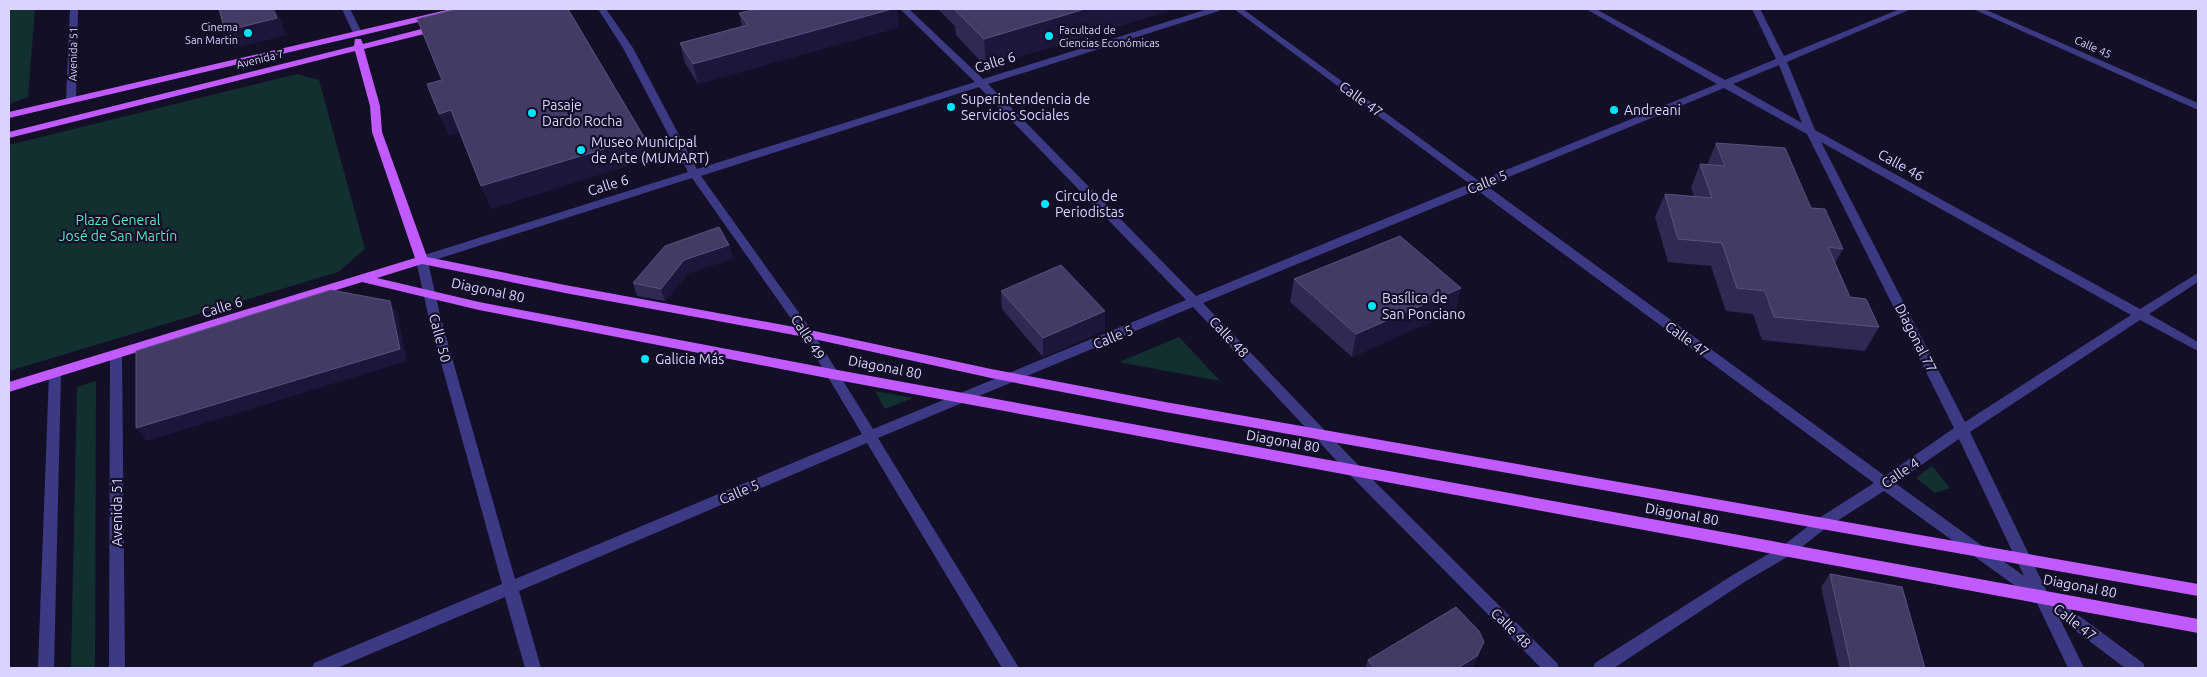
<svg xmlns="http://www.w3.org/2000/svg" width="2207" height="677" viewBox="0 0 2207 677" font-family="Ubuntu,sans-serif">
<rect width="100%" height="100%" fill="#130f26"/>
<g fill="#12302f">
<polygon points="9,9 35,9 28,97 9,104"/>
<polygon points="297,74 319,80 365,249 338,272 9,371 9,145"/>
<polygon points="1179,337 1220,381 1119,362"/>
<polygon points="96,381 95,668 71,668 77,387"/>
<polygon points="875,391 913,398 885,409"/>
<polygon points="1932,466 1950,488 1935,493 1916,478"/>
</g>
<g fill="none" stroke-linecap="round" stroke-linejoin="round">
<g fill="#3d3a85" fill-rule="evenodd">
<polygon points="70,9 78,9 76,100 71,103 66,100"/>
<polygon points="342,9 350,9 362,33 360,35 354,35"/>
<path d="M598 9H606L633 48 697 169 975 82 900 9H909L983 79 1208 9H1220L1219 11 988 84 1196 296 1470 184 1234 9H1243L1479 181 1717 84 1586 9H1596L1725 80 1776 59 1752 9H1760L1784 56 1900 9H1911L1787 62 1815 130 2140 309 2198 273V282L2149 314 2198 342V351L2140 320 1970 432 2047 592 2143 663 2145 668H2125L2060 619 2084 668H2068L2036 601 1884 491 1826 528 1794 553 1746 581 1614 668H1593L1595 663 1736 573 1784 545 1816 520 1874 483 1477 190 1203 303 1359 466 1557 663 1559 668H1541L1349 474 1193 307 878 438 1019 668H1002L867 443 519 591 541 668H525L505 597 337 668H312L314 663 502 584 429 319 416 260 418 257 688 172 623 48ZM1779 65 1802 123 1733 84ZM979 87 1186 300 873 429 812 331 701 176ZM1724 88 1807 134 1954 428 1885 476 1487 186ZM1821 142 2131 315 1965 422ZM692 178 804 337 862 434 515 579 441 319 428 262ZM1959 439 2024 576 1895 483Z"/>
<polygon points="1973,9 1984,9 2198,103 2198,110"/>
<polygon points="116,351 122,355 125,668 109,668 110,355"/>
<polygon points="55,369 61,374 54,668 38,668 49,374"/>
</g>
<g fill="#c25bff" fill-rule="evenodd">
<polygon points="451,9 465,9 461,12 9,118 9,112"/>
<polygon points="437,25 442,28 440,30 364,49 380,106 382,132 427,257 565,285 805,329 991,369 1165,402 2198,584 2198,596 1165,412 991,378 805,337 565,293 422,264 377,278 479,302 832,369 2198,619 2198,633 832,379 479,310 362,282 9,392 9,382 415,258 372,132 370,106 355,51 9,138 9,132 354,46 355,39 361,39 363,44"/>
</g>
</g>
<g fill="#312854">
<polygon points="938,9 1175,9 986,67 956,35 955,26"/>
<polygon points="739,13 899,27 698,84 685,63 680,43 742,26"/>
<polygon points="1716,143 1811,208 1843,249 1835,263 1850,297 1879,327 1865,351 1762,340 1753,314 1726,311 1711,266 1668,262 1655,217 1665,194 1694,197 1691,187 1700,164 1707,165"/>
<polygon points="729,245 733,258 688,273 665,301 637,296 633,283"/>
<polygon points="1294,279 1461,288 1455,311 1352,357 1290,302"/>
<polygon points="1001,291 1105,311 1105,330 1043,357 1002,309"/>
<polygon points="1830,574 1925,668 1839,668 1821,587"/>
<polygon points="1484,642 1473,668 1365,668 1368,660"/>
</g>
<g fill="#1d163a">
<polygon points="273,9 276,9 286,35 235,48 225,31"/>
<polygon points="892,9 897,9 899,27 698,84 693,64"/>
<polygon points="1085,9 1175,9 986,67 984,39"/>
<polygon points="451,110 460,132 449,136 439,114"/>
<polygon points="644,137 650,159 491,209 481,186"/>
<polygon points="729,245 733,258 688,273 665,301 661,289 684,260"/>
<polygon points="1461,288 1455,311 1352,357 1356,334"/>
<polygon points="390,301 397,314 407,361 147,441 136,428"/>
<polygon points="1105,311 1105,330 1043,357 1043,338"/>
<polygon points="1484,642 1473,668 1458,668"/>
</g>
<g fill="#433a66" stroke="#5a527e">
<polygon points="219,9 273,9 277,18 225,31"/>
<polygon points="457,9 568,9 644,137 481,186 451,110 439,114 427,84 442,80 417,19"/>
<polygon points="757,9 892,9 693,64 680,43 748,25 739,13"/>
<polygon points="954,9 1085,9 984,39"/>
<polygon points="1716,143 1785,148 1811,208 1825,209 1843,249 1828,247 1850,297 1866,299 1879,327 1774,317 1765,291 1737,288 1722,243 1678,239 1665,194 1712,198 1700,164 1725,166"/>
<polygon points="719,227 729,245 684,260 661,289 633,283 665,246"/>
<polygon points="1400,236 1461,288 1356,334 1294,279"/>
<polygon points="1061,265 1105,311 1043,338 1001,291"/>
<polygon points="331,290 390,301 400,349 136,428 136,351"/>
<polygon points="1830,574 1902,587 1925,668 1859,668 1851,667"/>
<polygon points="1456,607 1479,631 1484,642 1477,656 1458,668 1374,668 1368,660"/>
</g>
<g fill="#00e5ff" stroke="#130f26" stroke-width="2">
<circle cx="248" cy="33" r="5"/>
<circle cx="1049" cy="36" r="5"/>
<circle cx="951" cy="107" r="5"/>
<circle cx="1614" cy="110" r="5"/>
<circle cx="532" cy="113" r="5"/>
<circle cx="581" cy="150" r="5"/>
<circle cx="1045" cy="204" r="5"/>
<circle cx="1372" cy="306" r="5"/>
<circle cx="645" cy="359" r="5"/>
</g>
<g text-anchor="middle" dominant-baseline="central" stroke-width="4.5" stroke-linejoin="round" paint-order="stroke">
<g font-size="11" fill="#d9d4ff" stroke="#130f26" text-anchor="end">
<text x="238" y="27">Cinema<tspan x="238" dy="13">San Martin</tspan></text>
<text x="1059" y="30" text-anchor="start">Facultad de<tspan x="1059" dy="13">Ciencias Económicas</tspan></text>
</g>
<g font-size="11" fill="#d9d4ff" stroke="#130f26">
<text transform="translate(2093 47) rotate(24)">Calle 45</text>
<text transform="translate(73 54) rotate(-89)">Avenida 51</text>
<text transform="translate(260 59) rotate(-14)">Avenida 7</text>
</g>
<g font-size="14" fill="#d9d4ff" stroke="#130f26">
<text transform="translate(995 62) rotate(-17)">Calle 6</text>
<text transform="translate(1361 99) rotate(36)">Calle 47</text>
<text transform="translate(1901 165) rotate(29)">Calle 46</text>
<text transform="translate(1487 182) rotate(-22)">Calle 5</text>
<text transform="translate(608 185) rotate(-17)">Calle 6</text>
<text transform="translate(488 290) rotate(12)">Diagonal 80</text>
<text transform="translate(222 307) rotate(-17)">Calle 6</text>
<text transform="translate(808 337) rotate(57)">Calle 49</text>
<text transform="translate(1113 337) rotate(-22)">Calle 5</text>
<text transform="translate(1229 337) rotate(47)">Calle 48</text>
<text transform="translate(440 338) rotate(75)">Calle 50</text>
<text transform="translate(1916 338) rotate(63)">Diagonal 77</text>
<text transform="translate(1687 339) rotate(36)">Calle 47</text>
<text transform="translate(885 367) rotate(11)">Diagonal 80</text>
<text transform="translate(1283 441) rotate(10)">Diagonal 80</text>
<text transform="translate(1900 473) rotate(-34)">Calle 4</text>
<text transform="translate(739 492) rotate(-23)">Calle 5</text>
<text transform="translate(117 512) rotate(-90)">Avenida 51</text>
<text transform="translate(1682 514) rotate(10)">Diagonal 80</text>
<text transform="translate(2080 586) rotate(11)">Diagonal 80</text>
<text transform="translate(2075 622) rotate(38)">Calle 47</text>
<text transform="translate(1511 628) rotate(45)">Calle 48</text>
</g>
<g font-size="14" fill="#d9d4ff" stroke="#130f26" text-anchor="start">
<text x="961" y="99">Superintendencia de<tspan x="961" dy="16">Servicios Sociales</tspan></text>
<text x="542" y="105">Pasaje<tspan x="542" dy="16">Dardo Rocha</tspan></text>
<text x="1624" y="110">Andreani</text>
<text x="591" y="142">Museo Municipal<tspan x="591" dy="16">de Arte (MUMART)</tspan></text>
<text x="1055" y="196">Circulo de<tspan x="1055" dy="16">Periodistas</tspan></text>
<text x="1382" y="298">Basílica de<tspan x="1382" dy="16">San Ponciano</tspan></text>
<text x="655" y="359">Galicia Más</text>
</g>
<g font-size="14" fill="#5fe0c0" stroke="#130f26">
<text x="118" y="220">Plaza General<tspan x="118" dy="16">José de San Martín</tspan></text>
</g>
</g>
<rect width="2207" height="677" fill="none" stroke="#d9d4ff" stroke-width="20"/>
</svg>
